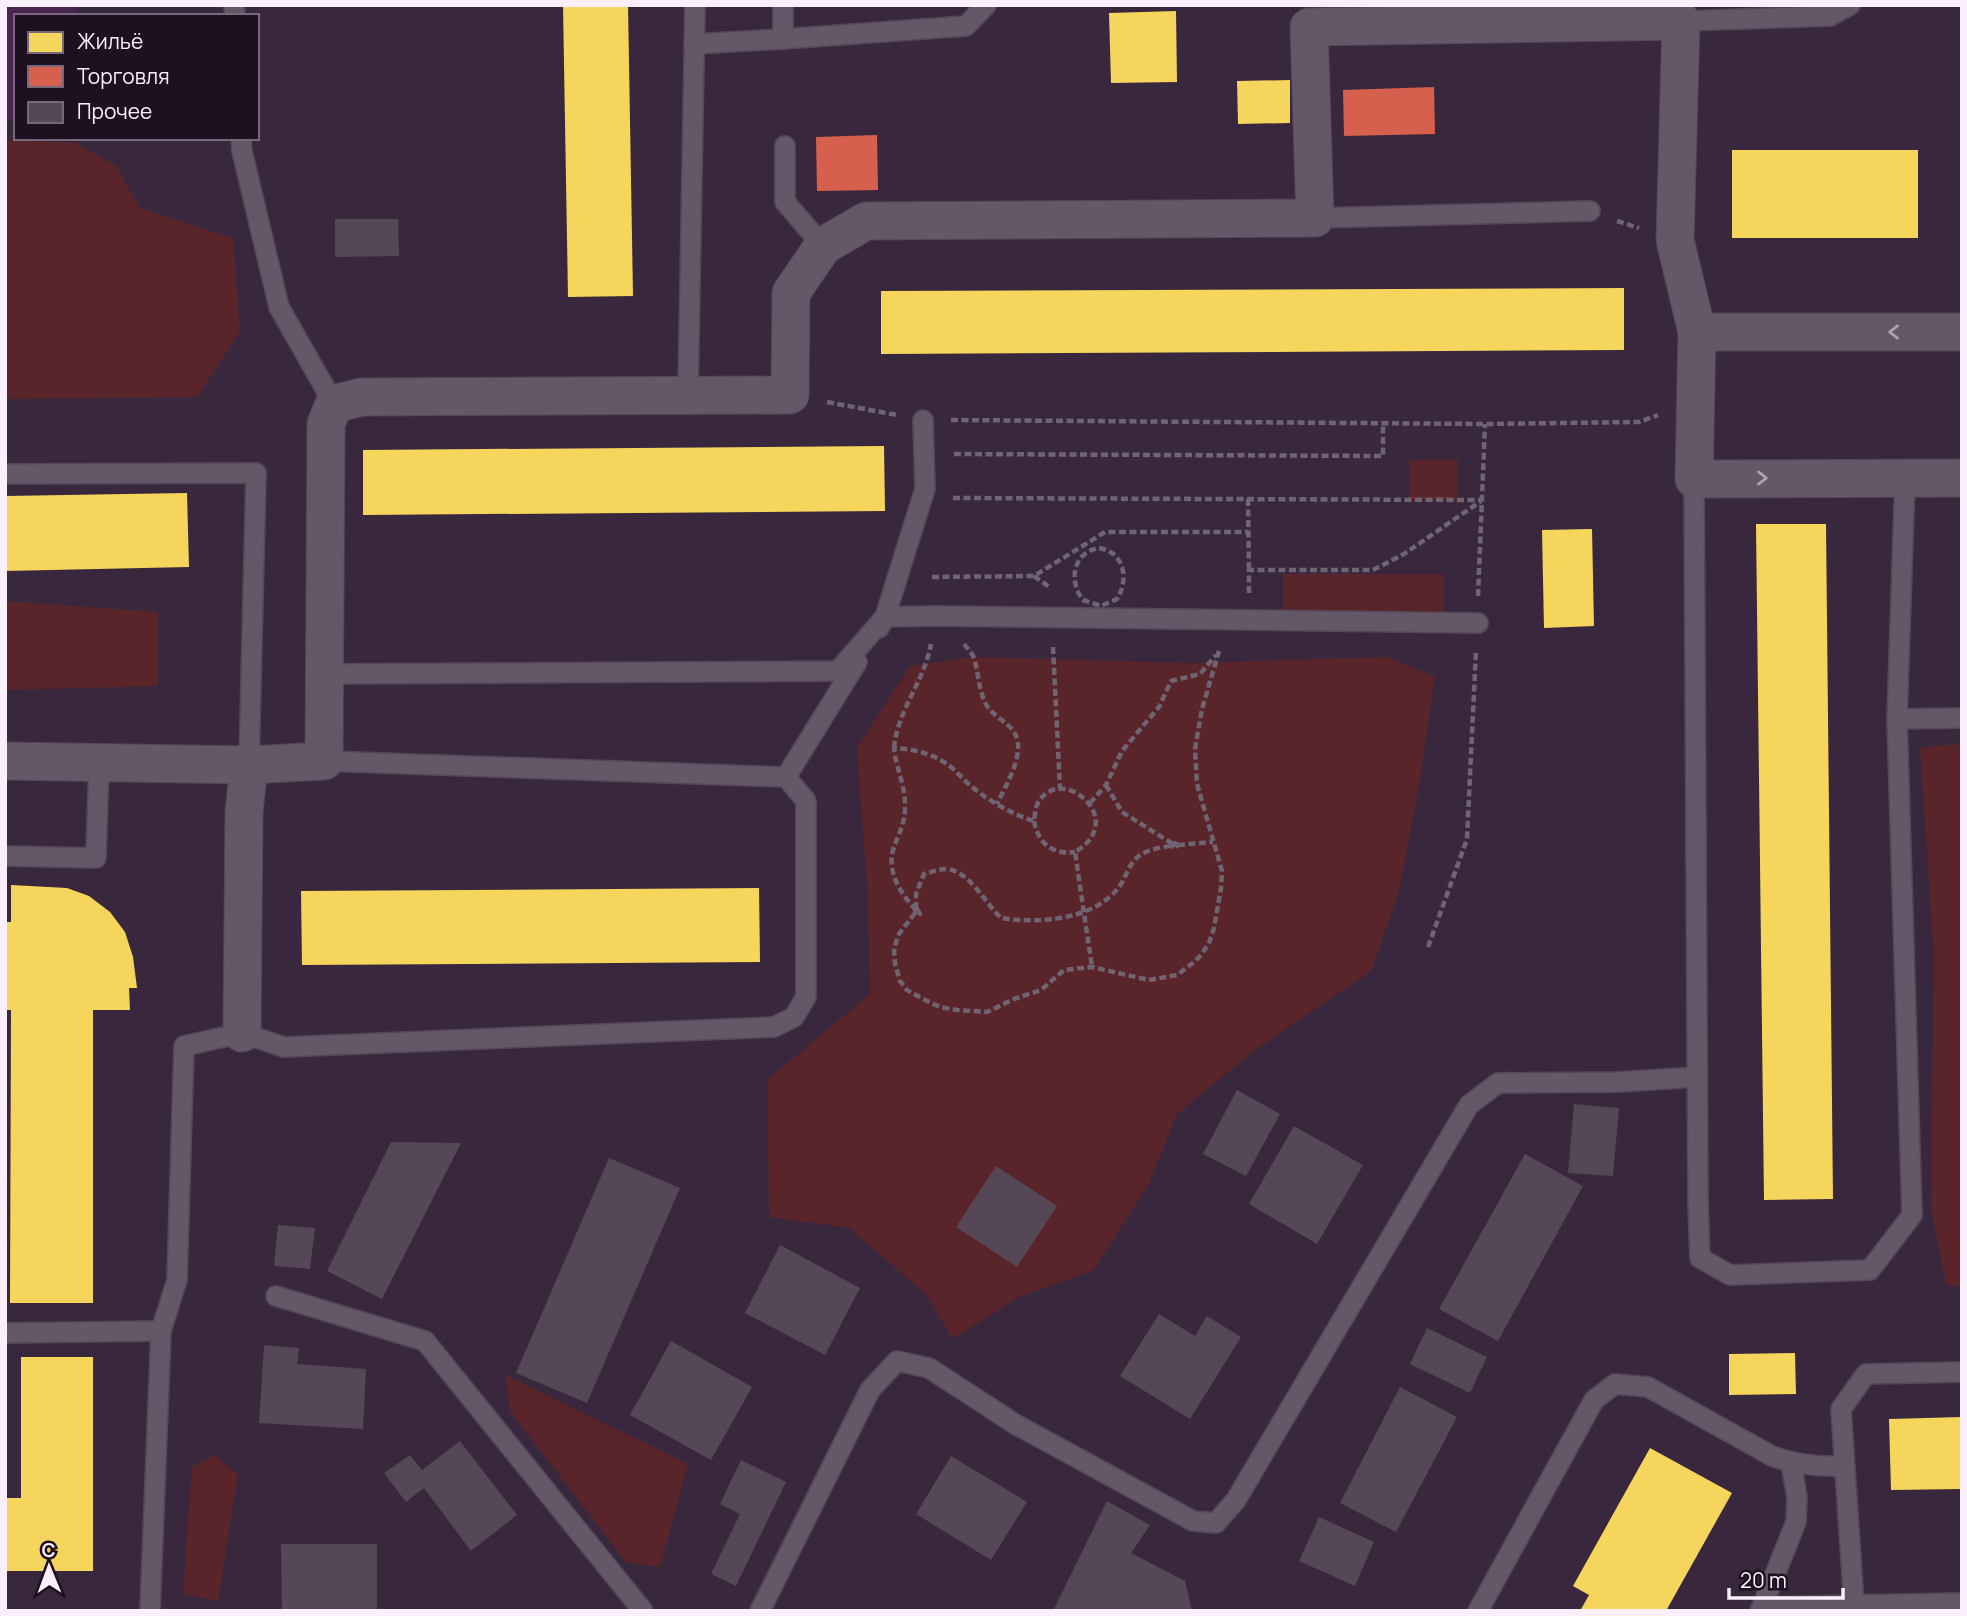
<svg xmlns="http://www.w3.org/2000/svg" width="1967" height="1616" viewBox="0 0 1967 1616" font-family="Manrope,sans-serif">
<rect width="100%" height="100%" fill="#39283d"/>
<polygon fill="#492550" points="5,5 78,5 77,16 16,16 16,121 5,120"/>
<g fill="#5a252a">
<polygon points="5,140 76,143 116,166 140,208 233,238 240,331 197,397 5,399"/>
<rect x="1409" y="460" width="49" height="41"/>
<polygon points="1283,574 1444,574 1444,623 1283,620"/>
<polygon points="5,601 158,612 158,686 5,690"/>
<polygon points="973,657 1192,663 1387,657 1435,677 1418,791 1399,891 1371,971 1255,1050 1177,1114 1149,1183 1094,1270 1017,1298 953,1339 925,1293 849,1228 769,1217 767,1080 870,994 868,898 857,748 910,666"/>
<polygon points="1962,743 1962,1287 1946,1285 1931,1209 1934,953 1920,748"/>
<polygon points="506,1375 688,1464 660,1567 626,1562 510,1411"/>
<polygon points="215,1455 238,1475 218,1601 183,1594 192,1467"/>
</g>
<g fill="#f6d55c">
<polygon points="563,5 628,5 633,296 568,297"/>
<polygon points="1176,11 1177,82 1111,83 1109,13"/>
<polygon points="1290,80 1290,123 1238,124 1237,81"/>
<rect x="1732" y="150" width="186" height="88"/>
<polygon points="1624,288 1624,350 881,354 881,291"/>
<polygon points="884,446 885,511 363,515 363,450"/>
<polygon points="187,493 189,567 5,571 5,496"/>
<polygon points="1756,524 1826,524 1833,1199 1764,1200"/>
<polygon points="1592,529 1594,626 1544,628 1542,530"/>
<polygon points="11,885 67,888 89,896 110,912 125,932 133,957 137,988 129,988 130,1010 93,1010 93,1303 10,1303 11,1010 5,1010 5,922 11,922"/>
<polygon points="759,888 760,962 302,965 301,891"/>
<polygon points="1795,1353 1796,1394 1729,1395 1729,1354"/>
<polygon points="21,1357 93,1357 93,1571 5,1571 5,1498 21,1498"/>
<polygon points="1962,1417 1962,1489 1891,1490 1889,1419"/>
<polygon points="1650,1448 1732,1493 1666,1611 1580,1611 1589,1595 1573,1586"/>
</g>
<g fill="#d6604d">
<polygon points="1434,87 1435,134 1344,136 1343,90"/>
<polygon points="877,135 878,190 817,191 816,137"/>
</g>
<g fill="#554755">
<polygon points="335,219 398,219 399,256 335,257"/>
<polygon points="1237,1090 1280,1114 1246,1176 1203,1154"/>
<polygon points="1574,1104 1619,1108 1613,1176 1568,1173"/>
<polygon points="1294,1126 1363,1165 1317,1244 1249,1204"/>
<polygon points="391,1142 461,1143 382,1299 327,1271"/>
<polygon points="1525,1154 1583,1186 1498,1341 1439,1309"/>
<polygon points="609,1158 680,1188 587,1403 516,1373"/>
<polygon points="996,1166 1057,1206 1017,1267 956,1227"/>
<polygon points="278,1225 315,1228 310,1269 274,1266"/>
<polygon points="780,1245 860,1288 825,1355 745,1313"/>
<polygon points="1159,1314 1195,1336 1207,1316 1241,1337 1190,1419 1120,1376"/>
<polygon points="1427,1328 1487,1357 1470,1393 1410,1364"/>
<polygon points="671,1341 752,1387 711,1460 630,1415"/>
<polygon points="264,1345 299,1348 297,1364 366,1369 363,1429 259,1423"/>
<polygon points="1400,1387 1457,1417 1396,1532 1340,1503"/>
<polygon points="460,1441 517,1515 471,1551 424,1488 406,1502 384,1473 410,1455 422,1470"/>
<polygon points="951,1456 1027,1502 991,1560 916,1514"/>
<polygon points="741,1460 786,1482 736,1586 711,1574 740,1514 720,1504"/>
<polygon points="1107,1501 1150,1525 1131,1553 1185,1581 1192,1611 1053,1611"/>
<polygon points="1319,1517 1374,1542 1355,1586 1299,1561"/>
<polygon points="281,1544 377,1544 377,1611 282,1611"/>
</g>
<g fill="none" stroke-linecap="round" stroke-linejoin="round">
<g stroke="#544657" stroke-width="22">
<g id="service">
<polyline points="234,5 235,16"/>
<polyline points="1681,21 1830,16 1850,5"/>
<polyline points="783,39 966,26 986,5"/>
<polyline points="694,44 783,39 783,5"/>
<polyline points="241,138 242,151 279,307 334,404"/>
<polyline points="785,146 785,202 823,246"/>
<polyline points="1315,218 1590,211"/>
<polyline points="688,395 695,5"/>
<polyline points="5,474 256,473 249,765"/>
<polyline points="1694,479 1698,1203 1700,1258 1730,1275 1870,1270 1912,1215 1897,719 1905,477"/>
<polyline points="879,628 885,617 925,489 923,420"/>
<polyline points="324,674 838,671 885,617 932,616 1478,623"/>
<polyline points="1897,719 1962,718"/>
<polyline points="786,777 857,662"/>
<polyline points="5,856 96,858 99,762"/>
<polyline points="276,1296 425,1341 643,1611"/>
<polyline points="5,1333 161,1331"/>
<polyline points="1962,1372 1866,1374 1841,1409 1854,1605 1962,1603"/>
<polyline points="1762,1607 1796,1522 1797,1497 1791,1463"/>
<polyline points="150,1611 161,1331 177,1280 184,1046 242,1033 284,1047 774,1027 794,1017 806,997 806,801 786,777 324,761"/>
<polyline points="760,1611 870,1390 897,1361 929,1368 1015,1424 1193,1521 1216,1523 1236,1500 1469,1105 1498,1083 1618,1082 1697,1077"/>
<path d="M1478 1611 1594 1400 1615 1384 1648 1387 1772 1456C1796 1465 1818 1467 1844 1466"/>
<polyline points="1760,1611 1762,1607 1854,1605"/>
</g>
</g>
<g stroke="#544657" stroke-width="39">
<g id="minor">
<polyline points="1697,332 1962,332"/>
<polyline points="5,761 249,765 324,761 326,424 334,404 362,397 790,395 791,293 823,246 866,221 1315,218 1309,27 1681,21 1675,240 1697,332 1694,479 1962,478"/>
<polyline points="242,1033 244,812 249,765"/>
</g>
</g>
<g stroke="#706473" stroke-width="4.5" stroke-dasharray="7 3.5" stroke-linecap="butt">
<polyline points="1617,221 1639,228"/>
<polyline points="827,402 897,415"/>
<polyline points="951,420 1485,424 1639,422 1658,415"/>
<polyline points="954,454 1383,456 1383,423"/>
<polyline points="953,498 1482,500"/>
<polyline points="1248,499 1249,570"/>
<path d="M1099 548C1125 552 1129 580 1117 599L1101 606 1083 600C1068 581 1073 552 1099 548Z"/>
<polyline points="1034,576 1051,588"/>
<polyline points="932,577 1034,576 1105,532 1248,532"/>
<polyline points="1249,593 1249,570 1373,570 1404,554 1481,501"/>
<polyline points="1478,596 1485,424"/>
<path d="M964 644C967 648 972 653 974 658 979 674 978 690 987 706 993 715 1003 720 1011 728 1030 748 1006 784 997 804"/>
<polyline points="1053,647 1060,789"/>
<path d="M894 748C898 709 924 682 931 644"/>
<polyline points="1106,785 1122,812 1173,844"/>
<polyline points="1090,803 1106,785 1122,751 1159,707 1171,681 1200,674 1216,655"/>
<path d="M1034 821C1038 843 1052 855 1075 852"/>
<polygon points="1175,843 1178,845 1175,849 1172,846"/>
<polyline points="1178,845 1213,842"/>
<path d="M916 909V894L924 874C932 872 943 867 952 870 973 877 986 904 1001 918 1039 924 1094 920 1119 887 1125 879 1127 870 1133 862 1140 851 1159 847 1172 846"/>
<polygon points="917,909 920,914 916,915 915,910"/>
<path d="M916 910C901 894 887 873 893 850 898 835 905 824 905 808 906 787 896 768 894 748 911 749 927 752 942 761 954 767 961 778 971 786 989 801 1011 814 1034 821 1035 816 1035 809 1037 805 1058 760 1131 819 1075 852L1092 967"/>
<polyline points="915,913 899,934 894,948 895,964 900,981 907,990 925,1000 940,1007 957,1010 987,1012 1014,999 1041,990 1064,970 1092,967 1149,980 1177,975 1194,962 1201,955 1209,943 1214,928 1221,888 1222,871 1197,784 1195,749 1202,709 1219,651"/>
<polyline points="1428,947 1467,839 1476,650"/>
</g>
<use href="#service" stroke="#645868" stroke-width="19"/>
<use href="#minor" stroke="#645868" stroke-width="37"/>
</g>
<defs><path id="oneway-chevron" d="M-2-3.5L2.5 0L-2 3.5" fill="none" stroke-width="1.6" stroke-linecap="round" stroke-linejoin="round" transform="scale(1.75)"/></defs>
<g stroke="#b0a3b2">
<use href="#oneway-chevron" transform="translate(1894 332) rotate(180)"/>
<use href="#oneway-chevron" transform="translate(1762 478)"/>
</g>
<rect width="1967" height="1616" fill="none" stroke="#fbeefd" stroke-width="14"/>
<rect x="14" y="14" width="245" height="126" fill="#1e1021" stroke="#766979" stroke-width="2"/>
<rect x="28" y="32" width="35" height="21" fill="#f6d55c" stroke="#766979" stroke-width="2"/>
<text x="77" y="49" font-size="21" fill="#fbeefd">Жильё</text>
<rect x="28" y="66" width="35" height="21" fill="#d6604d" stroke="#766979" stroke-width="2"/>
<text x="77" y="84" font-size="21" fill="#fbeefd">Торговля</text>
<rect x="28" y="102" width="35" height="21" fill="#554755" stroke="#766979" stroke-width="2"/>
<text x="77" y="119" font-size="21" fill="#fbeefd">Прочее</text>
<g transform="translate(49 1567) rotate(359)" stroke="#1e1021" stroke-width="5" paint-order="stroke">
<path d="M0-5L12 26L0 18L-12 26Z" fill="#fbeefd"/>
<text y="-10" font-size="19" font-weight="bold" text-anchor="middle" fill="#fbeefd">С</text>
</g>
<path d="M1729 1588v10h114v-10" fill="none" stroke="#fbeefd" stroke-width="3.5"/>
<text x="1740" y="1588" font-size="21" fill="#fbeefd" stroke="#1e1021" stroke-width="5" paint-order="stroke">20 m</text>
</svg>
